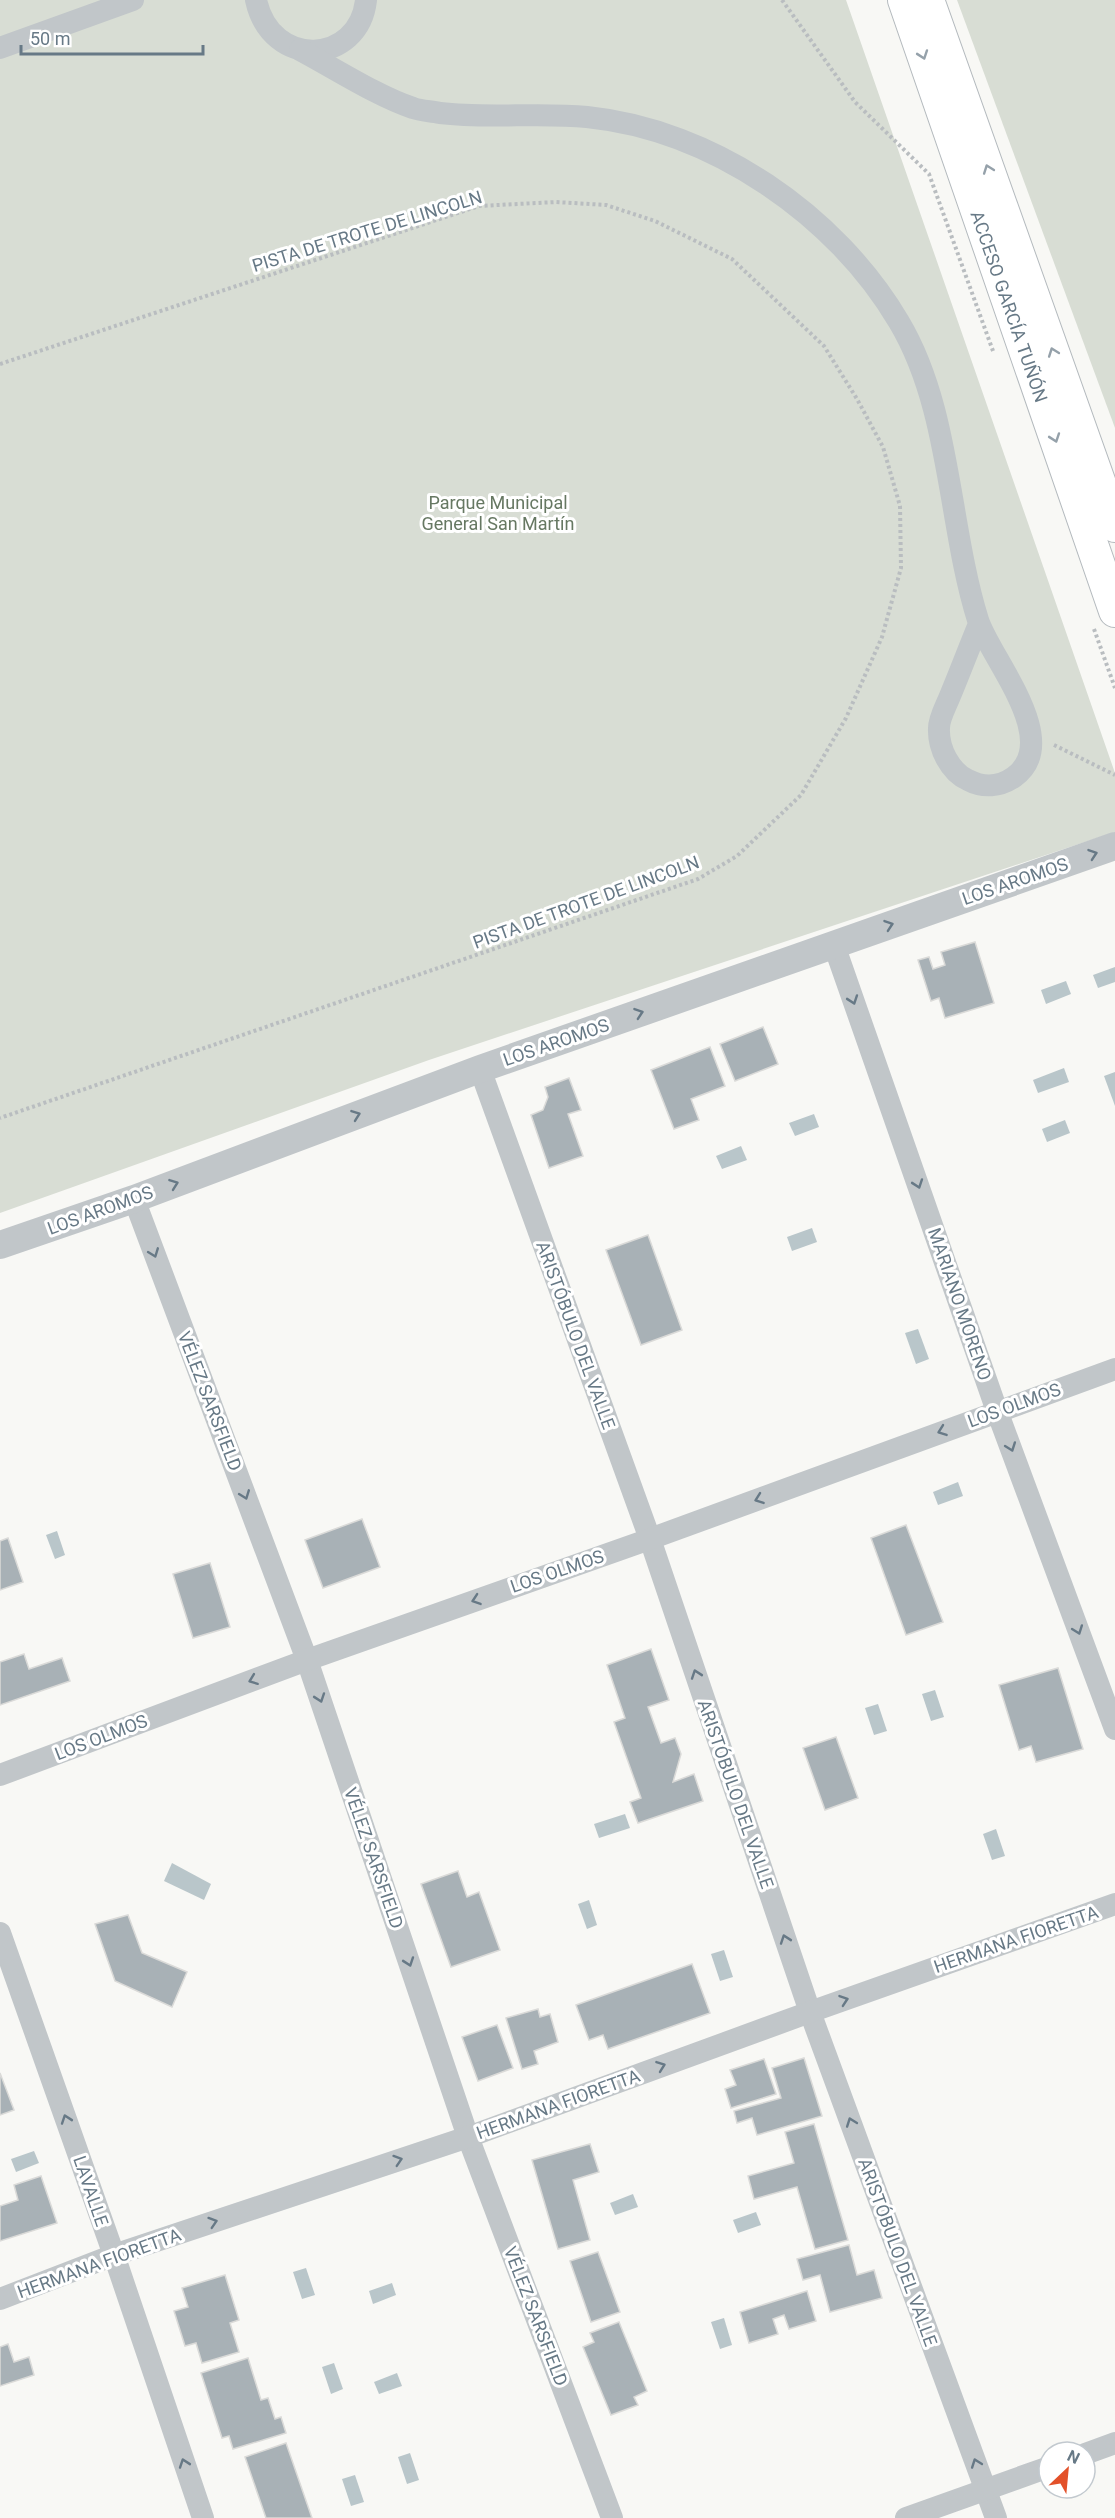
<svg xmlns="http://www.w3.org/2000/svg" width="1115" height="2518" viewBox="0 0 1115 2518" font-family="Roboto,sans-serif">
<rect width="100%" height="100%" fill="#f8f8f5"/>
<g fill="#d8ddd4">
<polygon points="0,0 846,0 1115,773 1115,832 429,1060 0,1213"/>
<polygon points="957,0 1115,0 1115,428"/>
</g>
<g fill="#b9c6ca">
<polygon points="1115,967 1115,982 1098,988 1093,975"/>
<polygon points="1066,981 1071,994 1046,1004 1041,990"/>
<polygon points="1064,1068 1069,1082 1038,1093 1033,1080"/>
<polygon points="1115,1072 1115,1106 1104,1076"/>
<polygon points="814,1114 819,1127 795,1136 789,1123"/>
<polygon points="1065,1120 1070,1133 1047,1142 1042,1129"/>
<polygon points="741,1146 747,1160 722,1169 716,1156"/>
<polygon points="812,1228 817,1242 792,1251 787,1237"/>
<polygon points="918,1329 929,1359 916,1364 905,1333"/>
<polygon points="958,1482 963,1496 938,1505 933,1492"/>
<polygon points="57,1531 65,1555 55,1559 46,1535"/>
<polygon points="935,1690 944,1717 931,1721 922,1694"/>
<polygon points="878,1704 887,1731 874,1735 865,1708"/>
<polygon points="625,1814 630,1828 599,1838 594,1824"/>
<polygon points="996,1829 1005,1856 992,1860 983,1834"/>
<polygon points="172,1863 211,1884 204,1900 164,1881"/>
<polygon points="589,1900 597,1925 587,1929 578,1904"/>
<polygon points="724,1950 733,1977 720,1981 711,1954"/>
<polygon points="34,2151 39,2163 16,2172 11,2159"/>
<polygon points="633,2194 638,2207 615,2215 610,2203"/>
<polygon points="756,2212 761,2225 738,2233 733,2220"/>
<polygon points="306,2268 315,2295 302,2299 293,2272"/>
<polygon points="392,2283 396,2295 373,2304 369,2291"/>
<polygon points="724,2318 732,2345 720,2349 711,2322"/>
<polygon points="334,2363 343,2389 331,2394 322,2367"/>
<polygon points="397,2373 402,2386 379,2394 374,2382"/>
<polygon points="410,2453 419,2480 407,2484 398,2457"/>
<polygon points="355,2475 364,2502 351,2506 342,2479"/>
</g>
<g fill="#a8b1b6" stroke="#dadad8" stroke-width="1.5">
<polygon points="975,942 994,1003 945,1018 939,998 931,1001 918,960 929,957 933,969 945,965 941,952"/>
<polygon points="763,1027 778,1064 735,1081 720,1044"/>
<polygon points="710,1047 725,1086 691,1099 699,1120 674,1129 651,1070"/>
<polygon points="569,1078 581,1110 568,1114 583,1156 549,1168 531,1115 543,1110 548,1097 545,1087"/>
<polygon points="648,1235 682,1330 641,1345 606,1250"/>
<polygon points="362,1519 380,1567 323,1588 305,1540"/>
<polygon points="906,1525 943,1622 906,1635 871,1538"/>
<polygon points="8,1538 23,1582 0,1590 0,1541"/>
<polygon points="210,1563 230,1627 193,1638 173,1574"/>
<polygon points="651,1649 669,1700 648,1707 661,1743 675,1738 681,1754 673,1782 694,1774 703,1801 638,1823 630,1802 641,1798 614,1722 625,1718 607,1665"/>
<polygon points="24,1654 29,1669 62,1658 70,1681 0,1705 0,1662"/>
<polygon points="1058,1668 1083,1749 1036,1762 1031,1746 1019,1750 999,1685"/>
<polygon points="836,1737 858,1798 825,1810 803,1748"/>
<polygon points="458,1871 467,1897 479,1892 500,1950 451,1967 421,1884"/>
<polygon points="128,1915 142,1953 187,1972 172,2007 115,1981 95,1924"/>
<polygon points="692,1964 710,2013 608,2049 603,2035 589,2040 576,2005"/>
<polygon points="538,2009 540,2017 550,2014 558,2042 534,2051 538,2064 522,2069 506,2018"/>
<polygon points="497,2025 513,2068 478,2081 462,2037"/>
<polygon points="804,2058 822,2116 757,2135 752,2118 737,2123 734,2111 781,2098 772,2068"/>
<polygon points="764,2059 776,2094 731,2108 725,2089 736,2085 730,2070"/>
<polygon points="0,2073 14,2110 0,2115"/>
<polygon points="814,2124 848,2240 815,2249 797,2187 754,2199 748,2176 794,2163 785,2132"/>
<polygon points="590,2144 599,2172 573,2180 590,2240 558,2249 532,2160"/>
<polygon points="41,2176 57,2223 0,2241 0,2206 18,2200 14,2185"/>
<polygon points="849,2245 857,2275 874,2270 882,2298 830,2312 820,2275 803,2280 797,2259"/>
<polygon points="598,2252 620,2312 591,2322 570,2261"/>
<polygon points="225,2275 239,2320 230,2323 239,2352 202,2363 196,2343 185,2346 174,2311 188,2307 182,2288"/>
<polygon points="807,2291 816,2321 789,2329 784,2315 773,2319 778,2334 749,2343 740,2312"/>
<polygon points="619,2322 647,2391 634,2397 638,2405 611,2415 583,2347 594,2342 590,2333"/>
<polygon points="8,2344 14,2362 29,2357 34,2375 0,2386 0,2347"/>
<polygon points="248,2358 261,2400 268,2398 275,2419 281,2417 286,2433 233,2449 229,2436 222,2438 201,2373"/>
<polygon points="286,2443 312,2518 266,2518 245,2457"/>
</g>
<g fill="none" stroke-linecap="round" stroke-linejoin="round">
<g stroke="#b4babe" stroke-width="34">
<g id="secondary">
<path id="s1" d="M904 0 1115 611"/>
<polyline points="928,0 1115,526"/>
</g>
</g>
<g stroke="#b9bdc0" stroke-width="4" stroke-dasharray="3 3" stroke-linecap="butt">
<polyline points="782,0 855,102 929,174 993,351"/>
<polyline points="0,364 479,206 556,202 606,205 655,221 732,259 824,346 857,399 883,447 900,506 901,568 882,637 846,718 801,795 737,856 698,879 0,1118"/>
<polyline points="1094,629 1115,688"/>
<polyline points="1054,745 1115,775"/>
</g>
<g stroke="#c1c6c9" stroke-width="22">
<path d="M256 0C271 70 359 65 366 0"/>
<polyline points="0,48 133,0"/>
<path d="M300 50C334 68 377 96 413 108 421 111 431 111 440 113 489 119 538 112 587 117 713 130 836 215 899 322 951 409 948 524 978 620 990 658 1064 741 1014 777 1000 787 983 788 968 780 950 772 938 748 939 728 939 718 946 706 950 696 960 672 969 648 979 624"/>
<polyline points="834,945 997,1411 1115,1729"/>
<polyline points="480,1069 650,1539 810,2012 996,2518"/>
<polyline points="134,1199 307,1660 468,2137 612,2518"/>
<polyline points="0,1775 307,1660 650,1539 1115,1369"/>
<polyline points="0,1933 114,2255 203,2518"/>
<polyline points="0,2299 114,2255 468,2137 810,2012 1115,1904"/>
<polyline points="1085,2454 1115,2443"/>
<polyline points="906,2518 1049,2467"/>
</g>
<polyline stroke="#c1c6c9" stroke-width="28" points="0,1245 134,1199 480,1069 1115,846"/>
<use href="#secondary" stroke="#fff" stroke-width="32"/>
</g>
<defs><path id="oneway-chevron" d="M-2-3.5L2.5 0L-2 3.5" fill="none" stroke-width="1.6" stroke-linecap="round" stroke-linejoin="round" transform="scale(1.5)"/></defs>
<g stroke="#95a1aa">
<use href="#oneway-chevron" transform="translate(923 55) rotate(71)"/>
<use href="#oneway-chevron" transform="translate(988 169) rotate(-110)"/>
<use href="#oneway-chevron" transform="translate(1053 352) rotate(-110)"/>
<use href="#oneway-chevron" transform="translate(1055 438) rotate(71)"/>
</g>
<g stroke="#677986">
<use href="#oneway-chevron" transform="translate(1093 854) rotate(-19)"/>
<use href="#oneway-chevron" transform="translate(889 925) rotate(-19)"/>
<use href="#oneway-chevron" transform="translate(853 1000) rotate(71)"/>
<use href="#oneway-chevron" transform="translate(639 1013) rotate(-19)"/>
<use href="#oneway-chevron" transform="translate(356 1115) rotate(-20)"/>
<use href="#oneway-chevron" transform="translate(174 1184) rotate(-20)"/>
<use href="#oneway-chevron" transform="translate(918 1184) rotate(71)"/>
<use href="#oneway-chevron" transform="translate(154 1253) rotate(69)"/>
<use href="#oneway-chevron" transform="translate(942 1431) rotate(160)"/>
<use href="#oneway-chevron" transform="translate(1011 1447) rotate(70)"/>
<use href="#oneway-chevron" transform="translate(245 1495) rotate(69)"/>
<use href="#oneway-chevron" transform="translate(759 1499) rotate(160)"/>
<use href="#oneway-chevron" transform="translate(476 1600) rotate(161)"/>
<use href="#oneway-chevron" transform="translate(1078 1630) rotate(70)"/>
<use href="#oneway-chevron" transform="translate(696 1674) rotate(-109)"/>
<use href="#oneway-chevron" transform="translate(253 1680) rotate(159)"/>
<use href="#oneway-chevron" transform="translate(320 1698) rotate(71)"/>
<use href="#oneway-chevron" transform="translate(785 1939) rotate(-109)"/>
<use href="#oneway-chevron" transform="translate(409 1962) rotate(71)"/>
<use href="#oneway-chevron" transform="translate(844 2000) rotate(-19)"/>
<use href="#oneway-chevron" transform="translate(661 2066) rotate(-20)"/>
<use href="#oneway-chevron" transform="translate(66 2119) rotate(-109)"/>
<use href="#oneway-chevron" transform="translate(851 2122) rotate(-110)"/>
<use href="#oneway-chevron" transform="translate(398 2160) rotate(-18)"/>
<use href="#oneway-chevron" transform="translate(213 2222) rotate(-18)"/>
<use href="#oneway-chevron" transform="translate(184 2463) rotate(-109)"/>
<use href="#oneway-chevron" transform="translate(976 2463) rotate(-110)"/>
</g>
<g text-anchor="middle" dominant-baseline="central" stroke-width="6" stroke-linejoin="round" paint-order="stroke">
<g font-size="18" fill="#677986" stroke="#fff">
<text transform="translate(367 231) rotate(-17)">PISTA DE TROTE DE LINCOLN</text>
<text stroke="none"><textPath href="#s1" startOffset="324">ACCESO GARCÍA TUÑÓN</textPath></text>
<text transform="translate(1015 881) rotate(-19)">LOS AROMOS</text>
<text transform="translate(586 902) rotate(-20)">PISTA DE TROTE DE LINCOLN</text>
<text transform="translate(556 1042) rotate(-19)">LOS AROMOS</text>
<text transform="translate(100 1210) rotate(-20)">LOS AROMOS</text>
<text transform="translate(960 1304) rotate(71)">MARIANO MORENO</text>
<text transform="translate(576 1335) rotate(70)">ARISTÓBULO DEL VALLE</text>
<text transform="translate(210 1401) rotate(69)">VÉLEZ SARSFIELD</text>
<text transform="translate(1014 1405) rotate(-20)">LOS OLMOS</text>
<text transform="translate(557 1571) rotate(-19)">LOS OLMOS</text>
<text transform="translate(101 1737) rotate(-21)">LOS OLMOS</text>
<text transform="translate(736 1794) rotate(71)">ARISTÓBULO DEL VALLE</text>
<text transform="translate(374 1858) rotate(71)">VÉLEZ SARSFIELD</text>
<text transform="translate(1016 1939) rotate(-19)">HERMANA FIORETTA</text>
<text transform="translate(558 2104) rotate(-20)">HERMANA FIORETTA</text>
<text transform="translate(91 2191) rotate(71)">LAVALLE</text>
<text transform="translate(898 2252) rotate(70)">ARISTÓBULO DEL VALLE</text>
<text transform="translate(99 2263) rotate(-20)">HERMANA FIORETTA</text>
<text transform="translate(536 2316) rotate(69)">VÉLEZ SARSFIELD</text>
</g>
<g font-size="18" fill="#667862" stroke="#fff">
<text x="498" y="502">Parque Municipal<tspan x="498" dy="21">General San Martín</tspan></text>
</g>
</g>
<g transform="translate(1067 2470) rotate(26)"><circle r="28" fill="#ffffff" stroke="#c2c9cf" stroke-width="1.5"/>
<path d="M0-4.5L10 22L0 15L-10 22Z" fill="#e3512a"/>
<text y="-9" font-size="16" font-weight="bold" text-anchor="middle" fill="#677986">N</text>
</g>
<path d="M21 45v9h182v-9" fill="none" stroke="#677986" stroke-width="3"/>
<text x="30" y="45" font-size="18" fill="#677986" stroke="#ffffff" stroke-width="4.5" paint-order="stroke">50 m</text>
</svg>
